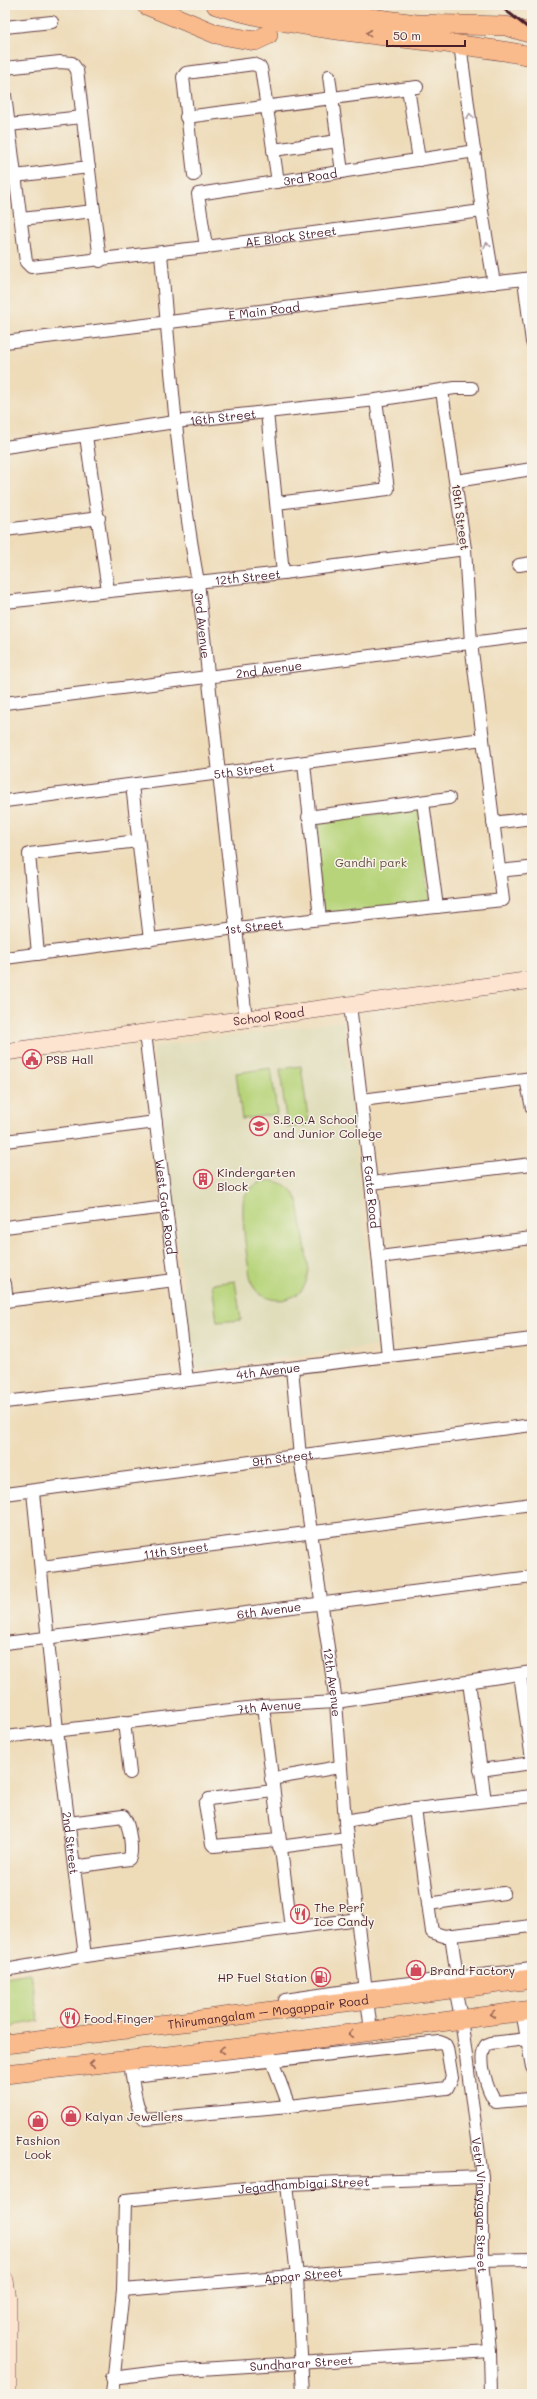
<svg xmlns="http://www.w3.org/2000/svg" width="537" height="2399" viewBox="0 0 537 2399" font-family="Mali,sans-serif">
<rect width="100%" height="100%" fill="#f7f3e8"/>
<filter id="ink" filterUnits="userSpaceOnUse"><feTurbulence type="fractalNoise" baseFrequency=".025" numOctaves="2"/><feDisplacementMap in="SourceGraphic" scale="8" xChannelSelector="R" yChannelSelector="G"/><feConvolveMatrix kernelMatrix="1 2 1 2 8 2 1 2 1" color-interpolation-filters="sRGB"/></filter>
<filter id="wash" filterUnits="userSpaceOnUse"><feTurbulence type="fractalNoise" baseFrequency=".012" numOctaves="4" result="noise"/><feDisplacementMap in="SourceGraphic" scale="16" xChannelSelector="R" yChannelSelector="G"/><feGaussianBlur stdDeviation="0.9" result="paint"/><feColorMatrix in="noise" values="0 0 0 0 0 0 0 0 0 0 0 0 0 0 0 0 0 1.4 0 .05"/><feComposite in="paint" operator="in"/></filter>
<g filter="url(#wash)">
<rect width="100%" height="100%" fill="#eedcb9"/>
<polygon fill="#e0ddbb" points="343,1021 376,1346 194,1369 153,1047"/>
<polygon fill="#c4c6b9" points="463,5 532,5 532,10 526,10"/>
<g fill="#b7d47a" stroke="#807a52">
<polygon points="419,809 430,904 323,914 312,822"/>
<polygon points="301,1066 309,1125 287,1128 280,1069"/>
<polygon points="271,1068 277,1114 242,1119 236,1073"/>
<path d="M264 1181C280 1180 292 1186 298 1201L309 1271C307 1279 306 1285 301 1291 288 1304 263 1303 253 1286 248 1276 240 1209 244 1198 247 1189 256 1184 264 1181Z"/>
<polygon points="235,1281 241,1320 217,1322 212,1284"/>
<polygon points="30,1973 39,2021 6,2027 5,1977"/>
</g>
</g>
<g filter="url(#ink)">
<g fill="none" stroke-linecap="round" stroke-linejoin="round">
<g stroke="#633b40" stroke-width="14">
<g id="street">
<polyline points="5,27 52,22"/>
<polyline points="460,44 482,211 494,283"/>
<polyline points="5,68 60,62 72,63 77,70 100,261"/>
<polyline points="329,76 342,172"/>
<polyline points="408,88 419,160"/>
<path id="s1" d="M5 95 26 262 31 267 206 247 482 211"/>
<polyline points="186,117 417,87"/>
<polyline points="9,125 82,117"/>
<polyline points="273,150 338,141"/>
<polyline points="194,175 183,77 186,73 254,64 261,68 278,182"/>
<polyline points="15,176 89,167"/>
<polyline points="21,219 94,211"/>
<path id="s2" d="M206 247 198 194 475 151"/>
<path id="s3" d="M161 253C170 363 178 473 198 582L246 1019"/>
<polyline points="524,280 532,342"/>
<path id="s4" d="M5 342 532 278"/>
<polyline points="267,412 283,573"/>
<polyline points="86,436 108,591"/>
<path id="s5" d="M5 447 175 422 376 400 455 388H472"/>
<polyline points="456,481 532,469"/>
<polyline points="277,503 388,489 376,400"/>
<polyline points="5,530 99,518"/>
<polyline points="519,565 532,563"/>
<path id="s6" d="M5 602 283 573 465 549"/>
<path id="s7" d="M5 703 532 635"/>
<polyline points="304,763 320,919"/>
<polyline points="132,785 150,940"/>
<path id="s8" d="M5 801 483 739"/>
<polyline points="423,802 437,907"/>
<polyline points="308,817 449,798"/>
<polyline points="493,823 532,818"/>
<polyline points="499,871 528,868"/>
<polyline points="38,954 29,854 138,841"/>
<path id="s9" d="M5 958 236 928 503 900 471 643 465 549 442 391"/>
<path id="s10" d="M350 1005 371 1183 388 1356"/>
<path id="s11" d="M145 1033 187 1380"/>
<polyline points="526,1079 532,1108"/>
<polyline points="362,1100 532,1078"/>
<polyline points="5,1141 156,1122"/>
<polyline points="371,1183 532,1164"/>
<polyline points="5,1227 166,1207"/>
<polyline points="379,1257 532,1238"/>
<polyline points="5,1284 7,1301"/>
<polyline points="5,1301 175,1280"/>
<path id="s12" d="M292 1368 300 1457 336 1702 345 1821 371 2031"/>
<path id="s13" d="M5 1402 532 1339"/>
<path id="s14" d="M33 1492 57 1730 85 1956"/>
<path id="s15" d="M5 1494 532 1425"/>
<path id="s16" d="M42 1567 532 1504"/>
<path id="s17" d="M5 1643 532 1577"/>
<polyline points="520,1674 532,1760"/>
<polyline points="469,1682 485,1801"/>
<polyline points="263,1706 291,1928"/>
<polyline points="124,1722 130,1773"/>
<path id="s18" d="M5 1737 263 1706 336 1702 532 1672"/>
<polyline points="480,1770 532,1763"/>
<polyline points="271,1779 339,1767"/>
<polyline points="273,1791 209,1799 205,1804 212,1844 214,1846 278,1840"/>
<polyline points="532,1796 415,1809 432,1932 444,1936 532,1926"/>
<polyline points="345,1821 415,1809"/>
<path d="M69 1823 123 1816C129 1821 134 1854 129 1859L74 1867"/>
<polyline points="279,1847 347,1838"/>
<polyline points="428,1904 504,1893"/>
<polyline points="451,1935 457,1977"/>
<polyline points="5,1970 85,1956 358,1919"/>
<path id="s19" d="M455 1987 461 2018 482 2177V2260L490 2351 491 2394"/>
<polyline points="285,2000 367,1988 532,1969"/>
<polyline points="522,2011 532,2067"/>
<path d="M527 2039 491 2043 486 2045C477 2058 487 2091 496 2102L529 2099 532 2096"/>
<polyline points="270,2055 289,2106"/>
<path d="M130 2060C131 2071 136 2114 145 2119L289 2106 447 2088 452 2078 447 2048 445 2044 440 2042 132 2076"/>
<polyline points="287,2184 297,2276 303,2394"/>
<path id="s20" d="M123 2290 482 2260 532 2259"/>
<path id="s21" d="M112 2378 168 2371 490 2351"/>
<path id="s22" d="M112 2394 123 2290 125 2200 287 2184 482 2177"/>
</g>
</g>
<g stroke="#633b40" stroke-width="18">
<g id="secondary">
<path id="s23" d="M5 1052 532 980"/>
<polyline points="5,2280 8,2300 8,2394"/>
</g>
</g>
<g stroke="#633b40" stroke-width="20">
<g id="primary">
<polyline points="146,5 216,34 255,41 268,35"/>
<path d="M216 5C318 36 427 36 532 56"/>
<polyline points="272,5 416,24 506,26 532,34"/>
<path id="s24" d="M5 2044 532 1979"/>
<polyline points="5,2074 266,2045 532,2010"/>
</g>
</g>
<use href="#street" stroke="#fff" stroke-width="12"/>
<use href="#secondary" stroke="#fde4d1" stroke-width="17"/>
<use href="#primary" stroke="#fabb8c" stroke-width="19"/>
<polyline stroke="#4a1f2b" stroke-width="3" points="499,5 532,31"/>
</g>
<defs><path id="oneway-chevron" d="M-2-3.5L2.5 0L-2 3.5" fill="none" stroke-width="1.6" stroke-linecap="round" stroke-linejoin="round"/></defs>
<g stroke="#996557">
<use href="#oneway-chevron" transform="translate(369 33) rotate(-173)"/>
<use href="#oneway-chevron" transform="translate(493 2014) rotate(173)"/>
<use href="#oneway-chevron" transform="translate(351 2034) rotate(173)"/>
<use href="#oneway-chevron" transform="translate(222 2050) rotate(173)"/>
<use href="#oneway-chevron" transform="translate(92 2064) rotate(174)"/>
</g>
<g stroke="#ae9aa0">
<use href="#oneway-chevron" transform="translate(470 116) rotate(-98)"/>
<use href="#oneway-chevron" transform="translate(487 245) rotate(-100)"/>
</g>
</g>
<defs>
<g id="civic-ring" transform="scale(1)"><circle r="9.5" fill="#f7f3e8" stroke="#d1495b" stroke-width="1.5"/><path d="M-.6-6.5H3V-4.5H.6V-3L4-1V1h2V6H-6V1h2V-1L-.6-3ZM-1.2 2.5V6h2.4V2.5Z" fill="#d1495b"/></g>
<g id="school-ring" transform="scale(1)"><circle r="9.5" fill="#f7f3e8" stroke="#d1495b" stroke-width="1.5"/><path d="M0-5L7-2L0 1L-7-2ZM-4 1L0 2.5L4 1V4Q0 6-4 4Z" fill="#d1495b"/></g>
<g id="building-ring" transform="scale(1)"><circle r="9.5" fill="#f7f3e8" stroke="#d1495b" stroke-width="1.5"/><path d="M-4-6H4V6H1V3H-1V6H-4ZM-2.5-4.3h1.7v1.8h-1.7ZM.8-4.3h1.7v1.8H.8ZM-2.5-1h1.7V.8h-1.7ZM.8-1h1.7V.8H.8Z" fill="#d1495b"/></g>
<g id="restaurant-ring" transform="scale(1)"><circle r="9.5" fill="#f7f3e8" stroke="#d1495b" stroke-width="1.5"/><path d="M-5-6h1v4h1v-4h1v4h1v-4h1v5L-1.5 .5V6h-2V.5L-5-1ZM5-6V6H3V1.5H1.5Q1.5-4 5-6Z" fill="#d1495b"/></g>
<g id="shop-ring" transform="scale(1)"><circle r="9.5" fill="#f7f3e8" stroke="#d1495b" stroke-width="1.5"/><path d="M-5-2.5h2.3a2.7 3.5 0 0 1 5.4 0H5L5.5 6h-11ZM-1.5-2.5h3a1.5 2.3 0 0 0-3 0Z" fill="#d1495b"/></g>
<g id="fuel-ring" transform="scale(1)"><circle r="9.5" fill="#f7f3e8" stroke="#d1495b" stroke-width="1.5"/><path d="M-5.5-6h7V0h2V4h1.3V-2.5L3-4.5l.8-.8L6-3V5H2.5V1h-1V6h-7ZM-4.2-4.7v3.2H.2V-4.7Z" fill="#d1495b"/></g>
</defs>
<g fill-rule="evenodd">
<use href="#civic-ring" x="32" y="1059"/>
<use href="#school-ring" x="259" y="1126"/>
<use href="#building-ring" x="203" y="1179"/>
<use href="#restaurant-ring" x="300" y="1914"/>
<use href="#shop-ring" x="416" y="1970"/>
<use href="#fuel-ring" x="321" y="1977"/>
<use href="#restaurant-ring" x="70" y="2018"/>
<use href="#shop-ring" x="71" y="2116"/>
<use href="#shop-ring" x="38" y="2121"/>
</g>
<g text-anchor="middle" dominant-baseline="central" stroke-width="3" stroke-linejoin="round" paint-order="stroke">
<g font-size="12" fill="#4a1f2b" stroke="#f7f3e8">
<text stroke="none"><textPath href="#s2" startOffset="167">3rd Road</textPath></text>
<text stroke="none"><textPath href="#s1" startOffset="437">AE Block Street</textPath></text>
<text stroke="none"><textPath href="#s4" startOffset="261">E Main Road</textPath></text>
<text stroke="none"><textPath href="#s5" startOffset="220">16th Street</textPath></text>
<text transform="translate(461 517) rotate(82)">19th Street</text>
<text stroke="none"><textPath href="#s6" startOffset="244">12th Street</textPath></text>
<text stroke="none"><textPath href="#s3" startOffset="375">3rd Avenue</textPath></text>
<text stroke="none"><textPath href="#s7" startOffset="266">2nd Avenue</textPath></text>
<text stroke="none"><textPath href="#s8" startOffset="241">5th Street</textPath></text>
<text stroke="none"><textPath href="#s9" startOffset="251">1st Street</textPath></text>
<text stroke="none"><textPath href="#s23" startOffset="266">School Road</textPath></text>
<text stroke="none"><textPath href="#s10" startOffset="188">E Gate Road</textPath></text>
<text stroke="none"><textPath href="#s11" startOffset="175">West Gate Road</textPath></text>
<text stroke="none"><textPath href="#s13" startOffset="265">4th Avenue</textPath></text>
<text stroke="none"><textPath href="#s15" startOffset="280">9th Street</textPath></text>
<text stroke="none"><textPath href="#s16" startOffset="135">11th Street</textPath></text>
<text stroke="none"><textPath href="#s17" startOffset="266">6th Avenue</textPath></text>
<text stroke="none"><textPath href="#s12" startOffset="317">12th Avenue</textPath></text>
<text stroke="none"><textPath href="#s18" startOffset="266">7th Avenue</textPath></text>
<text stroke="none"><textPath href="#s14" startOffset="353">2nd Street</textPath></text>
<text stroke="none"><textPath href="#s24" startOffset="265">Thirumangalam – Mogappair Road</textPath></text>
<text stroke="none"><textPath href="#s22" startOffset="374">Jegadhambigai Street</textPath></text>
<text stroke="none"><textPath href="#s19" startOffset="220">Vetri Vinayagar Street</textPath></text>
<text stroke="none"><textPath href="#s20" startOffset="181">Appar Street</textPath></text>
<text stroke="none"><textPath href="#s21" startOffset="190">Sundharar Street</textPath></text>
</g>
<g font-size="12" fill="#654c3f" stroke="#f7f3e8">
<text x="371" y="862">Gandhi park</text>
</g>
<g font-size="12" fill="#4a1f2b" stroke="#f7f3e8" text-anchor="start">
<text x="46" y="1059">PSB Hall</text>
<text x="273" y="1119">S.B.O.A School<tspan x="273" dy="14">and Junior College</tspan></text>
<text x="217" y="1172">Kindergarten<tspan x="217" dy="14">Block</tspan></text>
<text x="314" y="1907">The Perf<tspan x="314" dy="14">Ice Candy</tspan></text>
<text x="430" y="1970">Brand Factory</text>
<text x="307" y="1977" text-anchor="end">HP Fuel Station</text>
<text x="84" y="2018">Food Finger</text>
<text x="85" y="2116">Kalyan Jewellers</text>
<text x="38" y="2140" text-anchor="middle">Fashion<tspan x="38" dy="14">Look</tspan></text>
</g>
</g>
<rect width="537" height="2399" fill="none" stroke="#f7f3e8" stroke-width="20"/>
<path d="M387 40v6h78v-6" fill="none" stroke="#4a1f2b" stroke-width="2"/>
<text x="393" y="40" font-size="12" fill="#4a1f2b" stroke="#f7f3e8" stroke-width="3" paint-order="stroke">50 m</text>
</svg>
